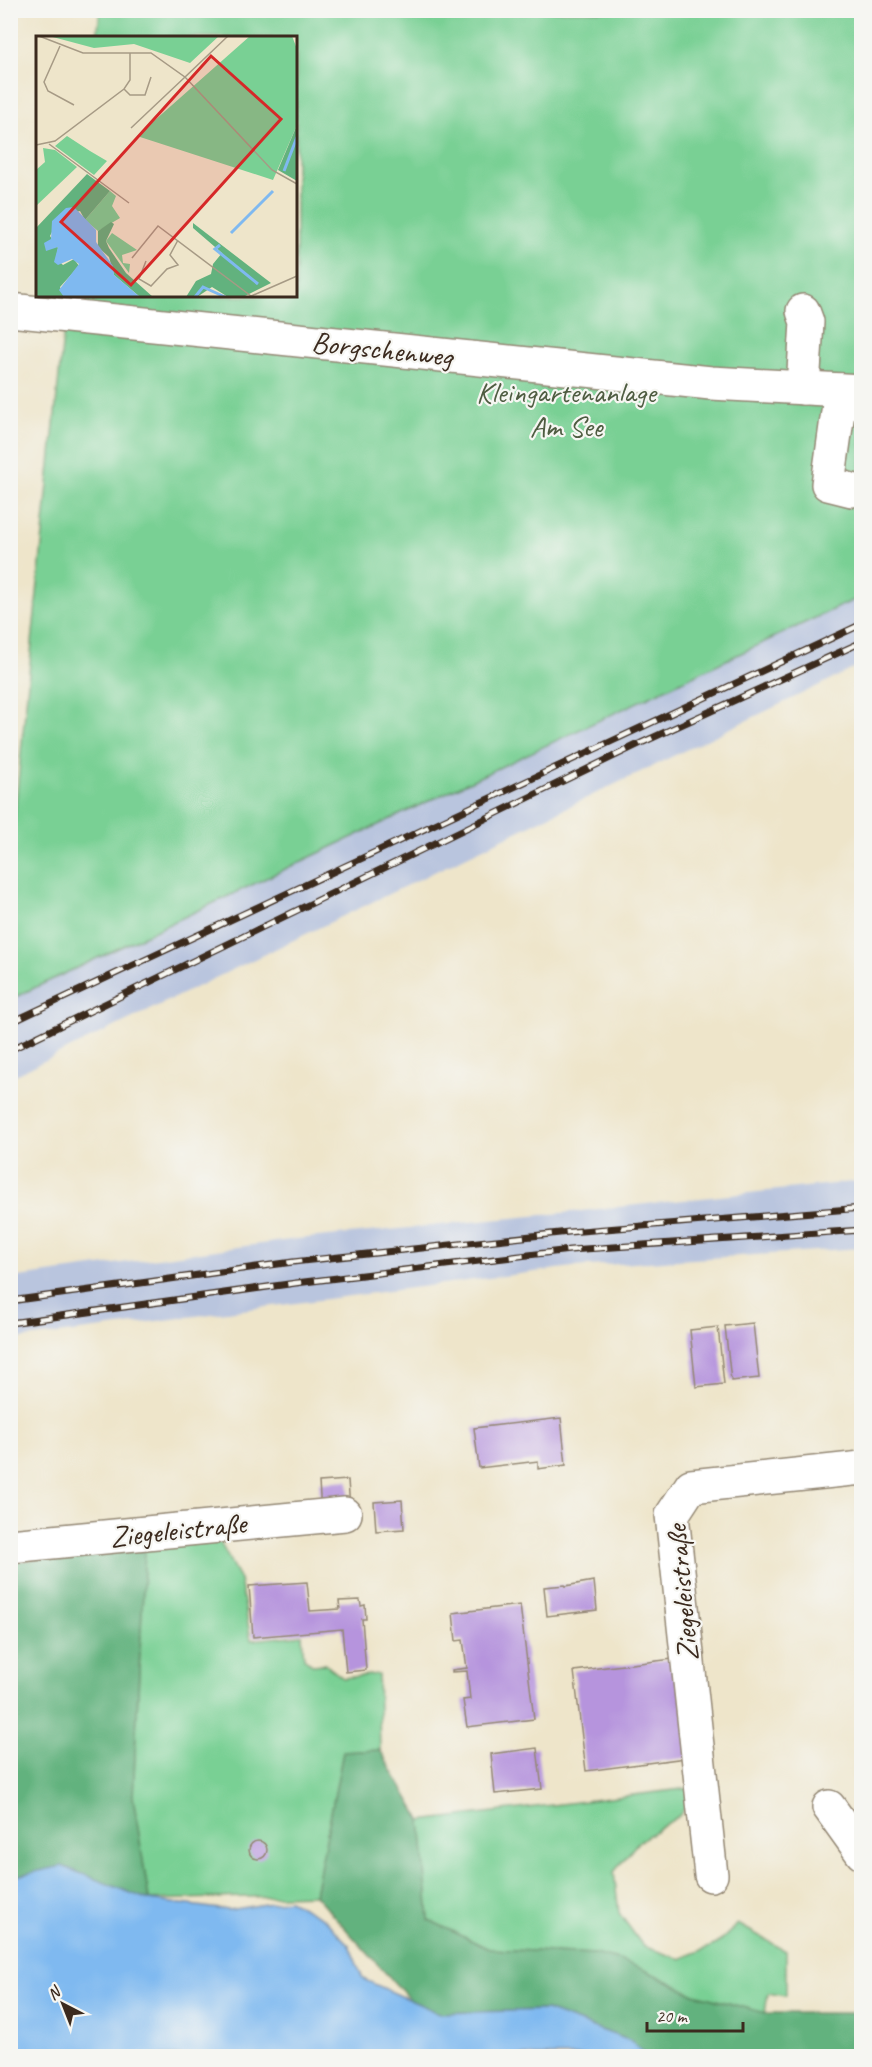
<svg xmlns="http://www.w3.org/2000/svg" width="872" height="2067" viewBox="0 0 872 2067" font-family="Caveat,sans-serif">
<rect width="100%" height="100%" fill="#f6f6f2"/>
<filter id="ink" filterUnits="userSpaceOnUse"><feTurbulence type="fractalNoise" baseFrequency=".0167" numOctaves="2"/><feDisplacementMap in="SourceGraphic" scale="12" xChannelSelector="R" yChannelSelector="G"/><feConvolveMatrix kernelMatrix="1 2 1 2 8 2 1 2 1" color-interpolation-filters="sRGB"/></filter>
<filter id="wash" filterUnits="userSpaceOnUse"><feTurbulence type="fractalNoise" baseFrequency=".008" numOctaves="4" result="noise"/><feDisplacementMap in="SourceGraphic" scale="24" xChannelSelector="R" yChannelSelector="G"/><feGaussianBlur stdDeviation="1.35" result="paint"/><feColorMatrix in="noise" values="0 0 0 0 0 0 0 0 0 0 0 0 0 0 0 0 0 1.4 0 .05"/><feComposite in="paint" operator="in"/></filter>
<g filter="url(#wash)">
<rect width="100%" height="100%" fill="#eee5ca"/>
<g fill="#b9c5de">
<polygon points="861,597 861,665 11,1077 11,999 836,608"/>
<polygon points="861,1181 861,1248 573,1267 11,1340 11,1278 297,1239 562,1213"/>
</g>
<g fill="#79d094" stroke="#5a7d59" stroke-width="1.5">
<polygon points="100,11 861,11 861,597 836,608 11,999 11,851 67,296 296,296 296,38 97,37"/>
<polygon points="219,1540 240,1580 251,1640 302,1635 304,1658 312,1665 325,1664 343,1678 378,1674 380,1750 343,1752 315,1895 149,1900 133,1796 145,1548"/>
<polygon points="691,1788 685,1808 679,1816 638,1842 614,1872 619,1913 643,1946 680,1959 717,1944 738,1924 786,1951 786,1996 768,1993 765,2013 694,1994 647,1971 594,1954 489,1949 429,1920 421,1821"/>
</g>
<g fill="#62b27e" stroke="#4e6e4e" stroke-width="1.5">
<polygon points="145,1548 133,1796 149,1900 62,1867 11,1877 11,1562"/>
<polygon points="380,1750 421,1820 429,1920 489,1949 594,1954 619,1960 647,1971 694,1994 765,2013 861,2013 861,2056 647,2056 631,2041 546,2010 439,2013 410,2000 315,1895 343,1752"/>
</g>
<polygon fill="#7fb9f0" stroke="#5d7287" stroke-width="1.5" points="62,1866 149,1900 229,1910 289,1900 323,1918 349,1945 363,1979 439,2013 546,2010 631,2041 647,2056 11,2056 11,1877"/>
<g id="blocks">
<g fill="#b694dd">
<polygon points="753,1323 759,1378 731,1381 725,1326"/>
<polygon points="718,1327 724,1384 696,1387 690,1330"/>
<polygon points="561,1418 566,1465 538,1469 538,1461 479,1468 474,1428"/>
<polygon points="348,1480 350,1509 321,1511 319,1482"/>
<polygon points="402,1500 404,1529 376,1531 374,1502"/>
<polygon points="594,1581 597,1610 547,1616 544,1587 565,1585 565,1586"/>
<polygon points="307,1582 310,1611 340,1609 339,1601 360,1600 361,1606 365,1605 366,1619 362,1619 366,1670 346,1672 342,1629 253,1637 249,1586"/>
<polygon points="520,1605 534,1719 467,1727 463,1700 470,1699 467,1671 452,1672 452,1670 467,1668 463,1640 456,1641 453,1613"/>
<polygon points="681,1658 693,1757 586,1771 574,1671"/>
<polygon points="537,1748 542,1789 495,1794 491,1754"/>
<circle cx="258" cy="1850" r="9"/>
</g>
</g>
</g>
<g filter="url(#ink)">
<use href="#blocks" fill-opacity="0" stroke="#948874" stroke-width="1.5"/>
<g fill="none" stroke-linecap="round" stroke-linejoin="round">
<g stroke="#948874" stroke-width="36">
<g id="minor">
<polyline points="10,310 711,383 862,391"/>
<polyline points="803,388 807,322 803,311"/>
<polyline points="841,390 828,484 852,490"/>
<polyline points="10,1546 345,1514"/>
<polyline points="829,1807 862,1853"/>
<polyline points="711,1875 672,1515 691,1486 862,1468"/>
</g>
</g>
<use href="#minor" stroke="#fff" stroke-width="33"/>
<g stroke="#3b2a1e" stroke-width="7">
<g id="rail">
<polyline points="10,1023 862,624"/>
<polyline points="10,1050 639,744 862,642"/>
<polyline points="10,1301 293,1262 569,1232 862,1208"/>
<polyline points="10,1323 296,1283 570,1250 862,1230"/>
</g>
</g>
<use href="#rail" stroke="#f6f6f2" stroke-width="4.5" stroke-dasharray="14" stroke-linecap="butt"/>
</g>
</g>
<g text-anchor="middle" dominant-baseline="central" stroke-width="4.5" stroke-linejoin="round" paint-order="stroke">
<g font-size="30" fill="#3b2a1e" stroke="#f6f6f2">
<text transform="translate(382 349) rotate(6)">Borgschenweg</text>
<text transform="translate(178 1530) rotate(-6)">Ziegeleistraße</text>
<text transform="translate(682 1593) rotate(-95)">Ziegeleistraße</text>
</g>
<g font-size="30" fill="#4e5c41" stroke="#f6f6f2">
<text x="566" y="392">Kleingartenanlage<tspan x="566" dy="34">Am See</tspan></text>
</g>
</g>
<g transform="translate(36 36)">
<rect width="261" height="261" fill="#eee5ca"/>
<path d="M13 0H183L154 27 98 8 58 12ZM214 0H256L261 13V89L237 144 101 100ZM31 100 54 115 71 125 58 139 19 110ZM7 112 19 114 41 131 0 170V134L9 126ZM74 155 80 160 76 170 84 182 62 195 49 184ZM76 197 101 214 86 219 87 227 94 228 93 237 70 205Z" fill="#79d094"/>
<path d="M261 89V145L242 134ZM51 138 74 155 49 184 44 175 24 180 14 200 22 212 20 222 27 229 38 223 43 230 24 251 28 261H0V192ZM75 186 78 188 70 205 73 212 90 237 117 261H104L78 239 73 221 62 211V195ZM157 187 235 247 207 261H192L176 251 161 261H150L160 245 175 238 177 228 186 217 157 192Z" fill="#62b27e"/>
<path d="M38 171 60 194V206L77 230 78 239 104 261H28L23 254 43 228 36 223 22 229 18 226 22 211 10 215 8 207 15 203 16 185 30 172Z" fill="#7fb9f0"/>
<path fill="none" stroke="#7fb9f0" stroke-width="3" d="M248 135 261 101M195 197 237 155M184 209 179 213 222 248M159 261 167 251 189 261"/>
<path fill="none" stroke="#a69a85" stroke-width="1.5" d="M3 0 47 17H115L149 41 192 0M24 10 8 46 12 55 38 69M88 53 94 59H109L115 41M95 92 149 41 236 134 261 148M13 108 93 167M0 109 19 105 88 53 94 44V17M96 222 122 190 215 260M110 225 103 243 115 250 131 233 142 229 134 219 142 204M213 261 261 240"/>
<path fill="#d62828" fill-opacity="0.15" stroke="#d62828" stroke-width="3" d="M175 20 245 83 95 249 25 186Z"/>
<rect width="261" height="261" fill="none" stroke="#3b2a1e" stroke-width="3"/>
</g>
<rect width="872" height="2067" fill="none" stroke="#f6f6f2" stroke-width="36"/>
<g transform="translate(63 2004) rotate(318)" stroke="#f6f6f2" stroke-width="4.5" paint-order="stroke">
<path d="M0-4.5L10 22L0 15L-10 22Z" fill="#3b2a1e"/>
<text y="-9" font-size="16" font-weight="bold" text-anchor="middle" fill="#3b2a1e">N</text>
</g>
<path d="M647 2022v9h96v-9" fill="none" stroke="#3b2a1e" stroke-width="3"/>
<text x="656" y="2022" font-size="18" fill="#3b2a1e" stroke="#f6f6f2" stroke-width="4.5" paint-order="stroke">20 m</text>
</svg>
